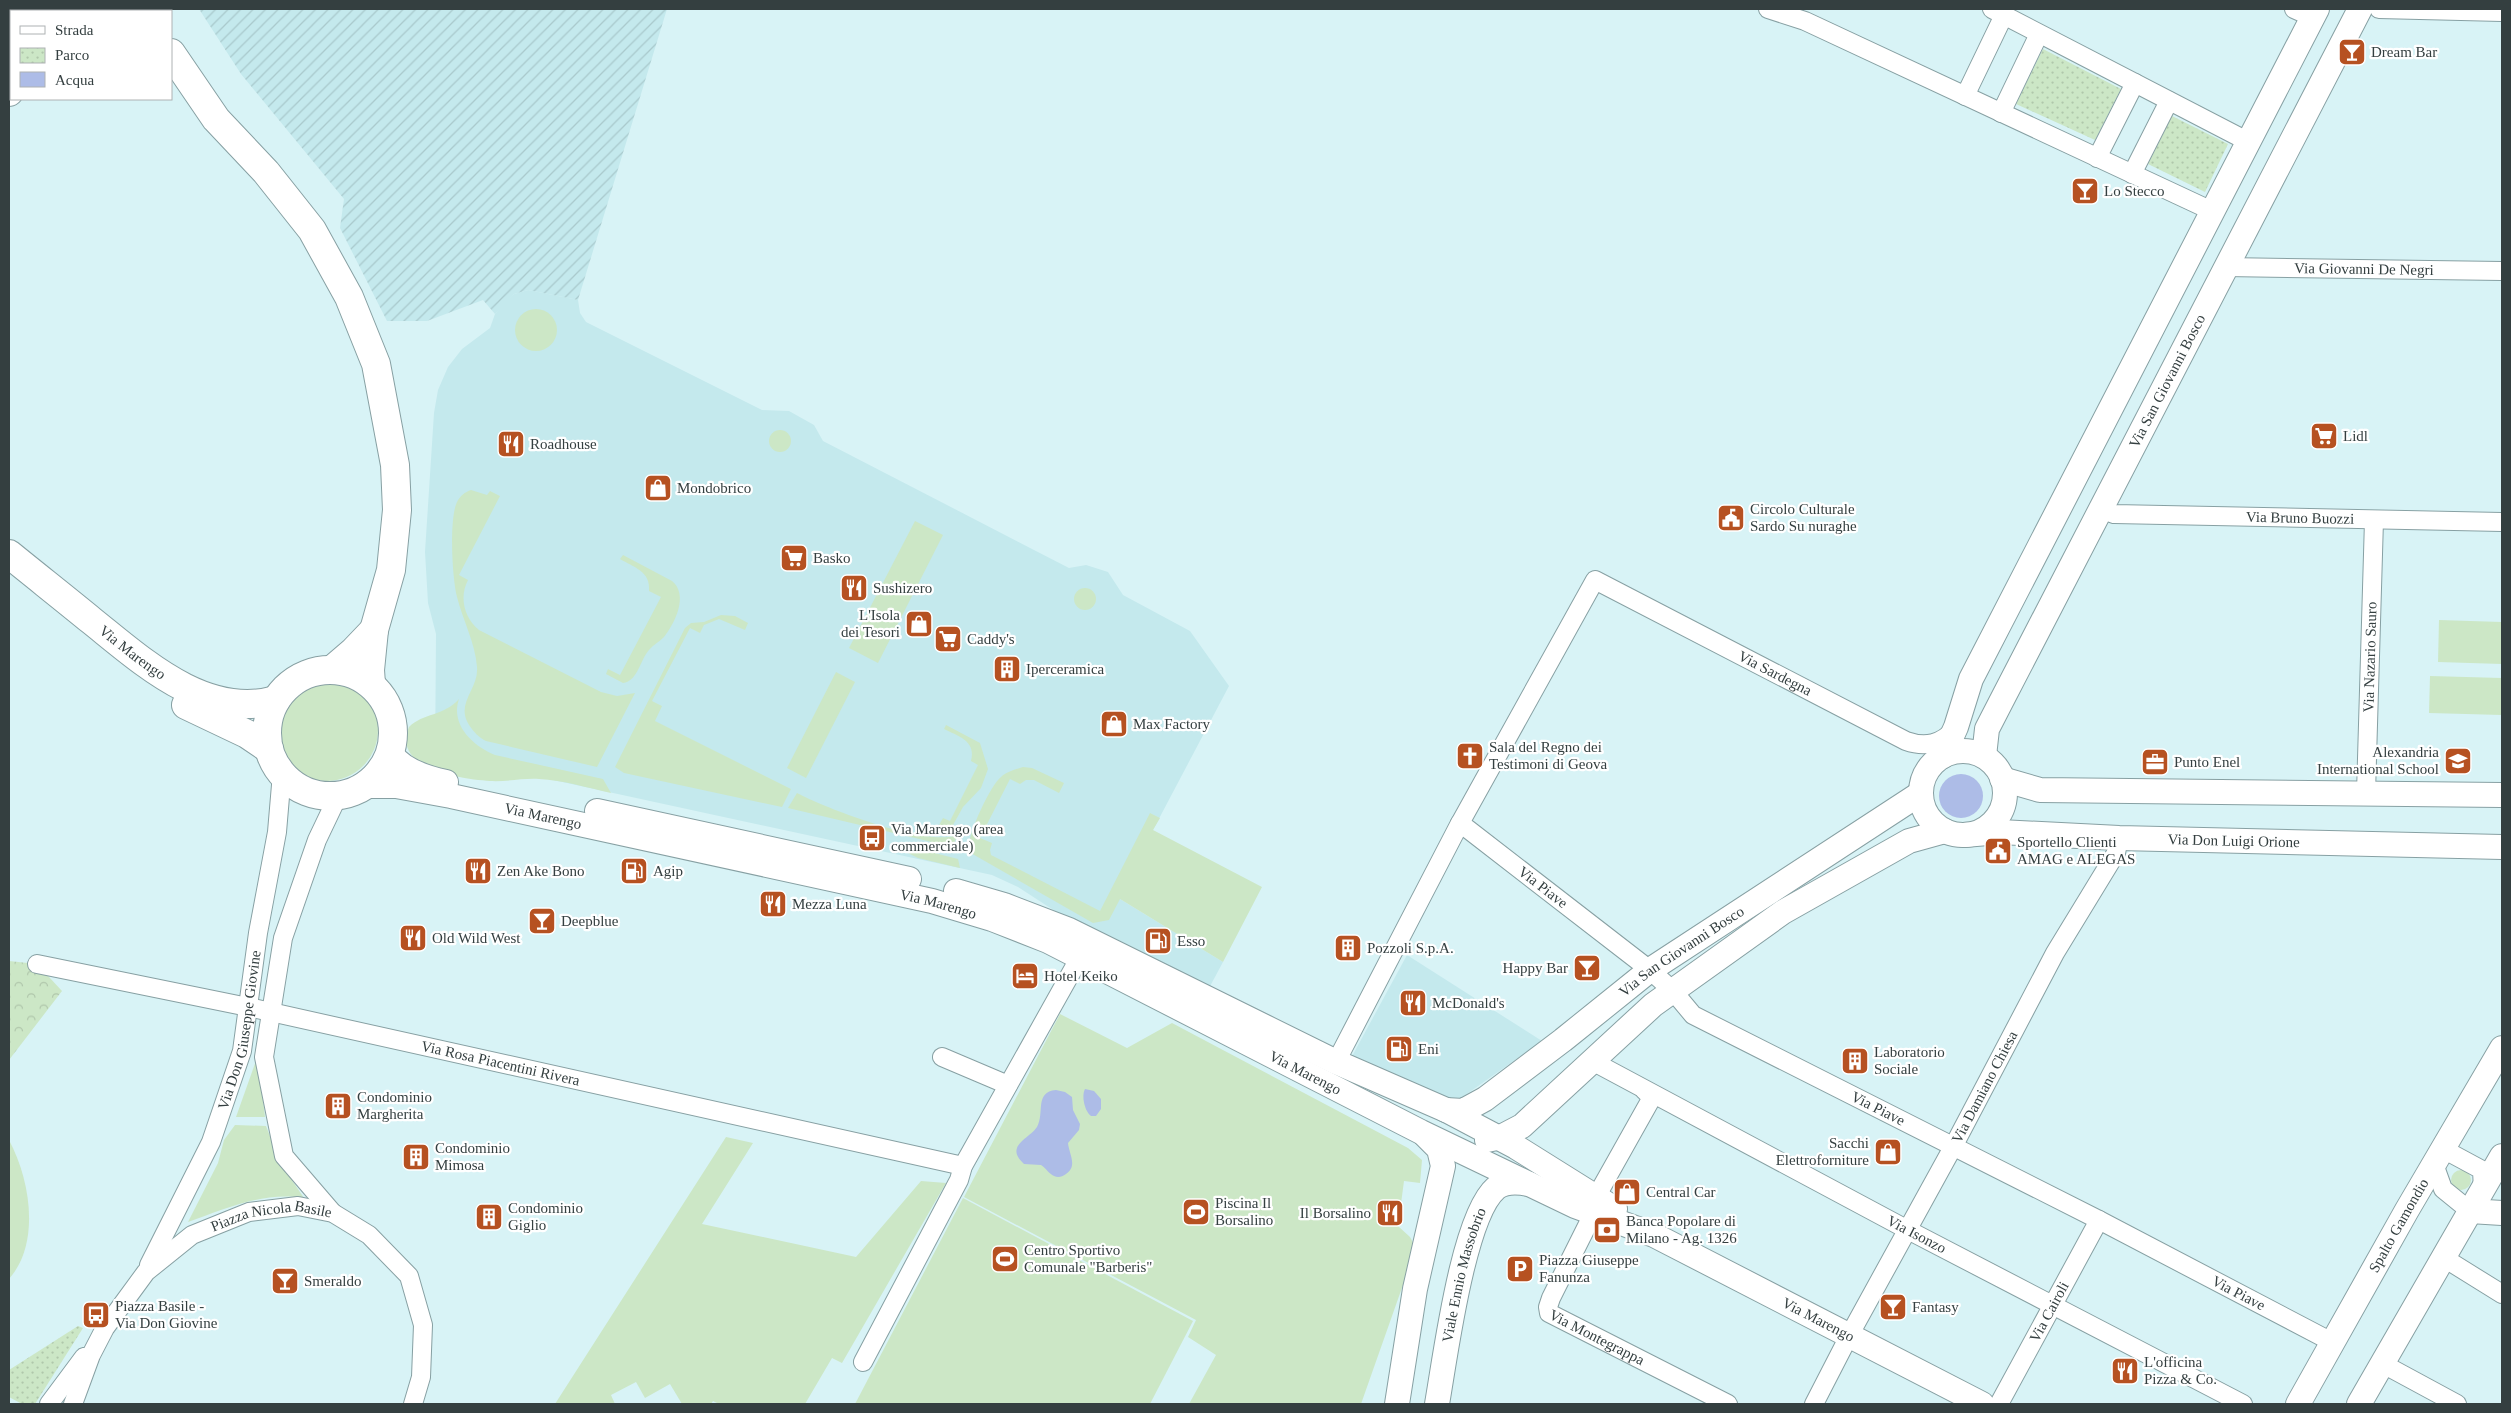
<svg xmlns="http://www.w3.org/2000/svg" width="2511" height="1413" viewBox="0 0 2511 1413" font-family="Georgia,serif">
<defs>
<pattern id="industrial-furrows" width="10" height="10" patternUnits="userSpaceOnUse" patternTransform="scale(1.25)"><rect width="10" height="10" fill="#c4e9ed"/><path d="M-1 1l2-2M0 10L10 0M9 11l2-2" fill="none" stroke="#a9c9cc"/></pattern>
<pattern id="forest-crowns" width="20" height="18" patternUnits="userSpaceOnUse" patternTransform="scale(1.25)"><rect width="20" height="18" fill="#cce7c6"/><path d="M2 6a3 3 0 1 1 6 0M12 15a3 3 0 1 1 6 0" fill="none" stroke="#b0c7ab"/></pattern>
<pattern id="park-dots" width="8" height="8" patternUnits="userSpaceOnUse" patternTransform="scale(1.25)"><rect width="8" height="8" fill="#cce7c6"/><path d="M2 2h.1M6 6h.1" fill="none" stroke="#b0c7ab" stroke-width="1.8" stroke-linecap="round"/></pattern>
</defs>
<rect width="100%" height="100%" fill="#d8f3f6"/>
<g fill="#c4e9ed">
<polygon points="528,290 578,300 580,313 586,322 762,410 789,411 814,425 823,441 1069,568 1086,565 1108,572 1123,595 1190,631 1229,686 1153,830 1120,899 1223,962 1208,990 1058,913 1018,887 992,875 544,778 435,768 436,634 428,603 425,552 434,413 438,390 448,367 462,349 490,328 495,314 506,301 514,294"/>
<polygon points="1407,955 1542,1041 1454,1103 1350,1060"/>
</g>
<polygon fill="url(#industrial-furrows)" points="199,9 667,9 578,300 528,290 514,294 495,314 483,300 427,321 387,321 340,228 344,199 241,74"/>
<g fill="#cce7c6">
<circle cx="536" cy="330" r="21"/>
<circle cx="780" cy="441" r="11"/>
<path d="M471 490 487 495 490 491 500 496 459 575 468 580C459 597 464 618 479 630L601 692 617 696 635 693 597 767 486 741C478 737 474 732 469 725 455 703 479 689 477 667 475 642 463 621 457 597 452 578 449 519 457 502 460 496 465 492 471 490Z"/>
<polygon points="915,521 943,535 878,663 849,648"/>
<path d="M623 555 672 581C689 595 675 623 664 637 659 642 653 645 649 650 640 660 638 681 623 683L606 674 608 669 620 675 661 597 649 591C651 571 633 567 620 559Z"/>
<circle cx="1085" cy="599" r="11"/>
<polygon points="721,615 735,616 748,623 745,630 719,619 704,625 700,633 690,628 652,701 662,706 655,721 791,789 782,807 624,773 615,767 685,628 691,623 704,622"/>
<polygon points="2439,620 2502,622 2502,664 2438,662"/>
<polygon points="836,672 855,682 806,778 787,768"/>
<polygon points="2430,676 2502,678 2502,715 2429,713"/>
<circle cx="327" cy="730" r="51"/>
<path d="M459 699C450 725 473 746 495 755L603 779 611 793C588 788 563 780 539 779 523 778 506 782 490 781 461 779 391 769 409 727 423 713 444 716 459 699Z"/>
<path d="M946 725 980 743 988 769 981 788 963 807 953 825 945 828 938 827 943 818 950 821 978 765 971 761C976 741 960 737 944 729Z"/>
<path d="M1023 767 1032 768 1064 783 1059 793 1034 780H1026L1020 784 1010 779 980 838 992 843 990 850 991 855 1100 911 1150 813 1160 818 1153 830 1262 887 1223 962 1120 899 1109 920 1093 923 969 852C964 841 991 784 1001 777 1006 772 1017 769 1023 767Z"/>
<path d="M797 793C827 809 927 847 957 835L953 847 788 808Z"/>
<polygon points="899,844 958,859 960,868 918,858 898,848"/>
<polygon points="1060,1014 1127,1048 1172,1023 1408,1148 1422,1160 1420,1183 1404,1181 1398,1226 1410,1237 1416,1248 1361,1404 1189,1404 1216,1355 1188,1337 1196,1320 964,1197"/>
<polygon points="258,1055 265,1117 236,1117"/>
<path d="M235 1125 266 1126 281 1164 304 1198C263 1191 225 1209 188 1222L218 1163 224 1140Z"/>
<polygon points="726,1137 753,1143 702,1224 856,1257 921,1181 946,1183 842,1363 832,1358 805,1404 719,1404 713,1401 711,1404 682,1404 670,1384 645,1398 636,1382 611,1395 615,1404 555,1404"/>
<path d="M9 1140C30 1179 41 1243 9 1279Z"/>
<circle cx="2461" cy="1180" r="10"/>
<polygon points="963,1198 1193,1321 1150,1404 855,1404"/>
</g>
<polygon fill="url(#forest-crowns)" points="9,961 37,964 62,991 9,1060"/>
<g fill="url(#park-dots)">
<polygon points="2043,49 2121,89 2095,140 2016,104"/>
<polygon points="2172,116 2228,144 2205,192 2148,164"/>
<polygon points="78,1326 83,1328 35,1404 22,1404 9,1397 9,1370"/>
</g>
<g fill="#adbce7">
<circle cx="1961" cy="796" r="22"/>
<path d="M1085 1089 1094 1091 1101 1099V1109L1096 1116H1091C1085 1112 1081 1096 1085 1089Z"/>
<path d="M1056 1090 1065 1092 1072 1097 1073 1110 1080 1124 1079 1130 1068 1143C1069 1154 1078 1166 1066 1174 1062 1177 1058 1178 1054 1176 1049 1174 1046 1168 1041 1165L1024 1164C1004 1146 1029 1139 1037 1127 1045 1113 1034 1092 1056 1090Z"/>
</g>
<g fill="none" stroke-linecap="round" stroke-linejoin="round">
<g stroke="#87a0a3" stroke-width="20">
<g id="street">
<polyline points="1768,9 1805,21 2212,211"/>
<polyline points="1992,9 2247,141"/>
<polyline points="2294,9 2312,17"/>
<polyline points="2379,9 2502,12"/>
<polyline points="1965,96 2004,15"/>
<polyline points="2001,113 2039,34"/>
<polyline points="2097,158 2135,83"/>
<polyline points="2132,174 2169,101"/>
<path id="s1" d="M2225 267 2502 271"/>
<path id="s2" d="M2100 509 2114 514 2502 522"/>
<path id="s3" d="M2366 793 2374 520"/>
<path id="s4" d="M1460 823 1650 970 1673 991 1693 1015 2099 1220 2332 1342"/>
<path id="s5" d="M37 964 248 1007 963 1166"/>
<polyline points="942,1057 1008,1085"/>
<path id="s6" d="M1592 1061 1908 1230 2243 1404"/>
<path id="s7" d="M1336 1062 1459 825 1595 580 1906 741C1926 748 1941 744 1955 729"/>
<polyline points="2443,1149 2482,1170 2483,1190"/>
<polyline points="2434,1164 2443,1189 2470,1211"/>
<polyline points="1608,1204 1601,1195 1600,1190 1650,1101 1649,1095 1644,1090"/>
<path id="s8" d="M1578 1207 1588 1215 1589 1222 1551 1298 1548 1307 1549 1313 1728 1404"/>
<polyline points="333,1213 284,1156 264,1057 283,938 317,840 338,796"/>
<polyline points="2444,1258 2502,1294"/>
<path id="s9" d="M149 1265 211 1142 242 1051 258 933 277 832 282 773"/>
<polyline points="863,1362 959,1180 963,1166 1080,957"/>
<polyline points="2383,1364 2457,1404"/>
<polyline points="49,1404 84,1357"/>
<path id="s10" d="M73 1404 91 1355 105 1328 146 1272 192 1235 249 1212 298 1206 333 1213 369 1235 409 1276 423 1325 421 1377 413 1404"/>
<path id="s11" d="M1814 1404 1849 1336 1953 1147 2055 953 2116 853 2119 838"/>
<path id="s12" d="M1999 1404 2099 1220"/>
</g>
</g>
<g stroke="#87a0a3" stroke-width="26">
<g id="secondary">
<circle cx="1963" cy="793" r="42"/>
<path d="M391 753C402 771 427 778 446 782"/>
<polyline points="1943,756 1956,727 1971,679 2317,9"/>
<path id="s13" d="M1984 756 1987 729 2004 696 2360 9"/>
<polyline points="2002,779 2040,790 2502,795"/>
<path id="s14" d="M365 786H396L451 796 932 901 992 919 1048 941 1421 1132 1575 1206 1654 1235 1982 1404"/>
<polyline points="597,811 909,879"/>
<path id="s15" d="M1964 835 2000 832 2119 838 2502 847"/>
<polyline points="956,891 1004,905 1069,930 1336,1062 1446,1110 1516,1147 1615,1209"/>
<path id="s16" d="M1446 1110 1463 1111 1485 1099 1563 1040 1650 970 1921 793"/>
<polyline points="1487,1140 1501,1137 1522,1126 1653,1005 1783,912 1909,841 1945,831"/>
<polyline points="2470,1211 2502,1213"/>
<polyline points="1397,1404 1415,1289 1443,1166 1439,1149 1425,1135"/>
<path id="s17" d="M1437 1404C1445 1359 1463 1216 1496 1188 1505 1181 1519 1182 1529 1184"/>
<path id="s18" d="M2298 1404 2407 1210 2502 1048"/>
<polyline points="2359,1404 2502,1156"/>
</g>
</g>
<g stroke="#87a0a3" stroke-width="30">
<g id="primary">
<path id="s19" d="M9 554C36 576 64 598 92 621 142 661 205 720 276 700"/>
<circle cx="330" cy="733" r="63"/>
<polyline points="186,705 247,734 269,749"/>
</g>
</g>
<g stroke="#87a0a3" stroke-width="30">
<g id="highway">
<polyline points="148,9 149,11"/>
<polyline points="41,11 43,9"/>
<polyline points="9,30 11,25"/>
<polyline points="171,53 216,119 266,172 312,230 349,297 376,364 395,465 397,510 391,570 374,630 370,670 371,684"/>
<polyline points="9,63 11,59"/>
<polyline points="9,92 11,88"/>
<polyline points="332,670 353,652 374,630"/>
</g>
</g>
<use href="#street" stroke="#fff" stroke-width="18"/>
<use href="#secondary" stroke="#fff" stroke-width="24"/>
<use href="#primary" stroke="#fff" stroke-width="28"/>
<use href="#highway" stroke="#fff" stroke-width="28"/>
</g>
<defs>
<g id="bar-square" transform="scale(1.4375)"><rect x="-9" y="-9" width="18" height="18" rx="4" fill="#b65121" stroke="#fff"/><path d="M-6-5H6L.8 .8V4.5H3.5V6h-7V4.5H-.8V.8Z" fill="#fff"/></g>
<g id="supermarket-square" transform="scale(1.4375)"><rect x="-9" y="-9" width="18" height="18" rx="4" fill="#b65121" stroke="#fff"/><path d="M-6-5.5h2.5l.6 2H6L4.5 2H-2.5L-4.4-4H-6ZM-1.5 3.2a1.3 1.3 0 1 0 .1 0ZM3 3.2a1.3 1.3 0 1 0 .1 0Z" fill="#fff"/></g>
<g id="restaurant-square" transform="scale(1.4375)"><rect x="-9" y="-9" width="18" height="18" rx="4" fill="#b65121" stroke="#fff"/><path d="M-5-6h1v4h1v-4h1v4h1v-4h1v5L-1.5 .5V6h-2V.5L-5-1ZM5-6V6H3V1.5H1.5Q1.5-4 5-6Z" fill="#fff"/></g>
<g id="shop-square" transform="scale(1.4375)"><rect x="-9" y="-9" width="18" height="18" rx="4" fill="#b65121" stroke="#fff"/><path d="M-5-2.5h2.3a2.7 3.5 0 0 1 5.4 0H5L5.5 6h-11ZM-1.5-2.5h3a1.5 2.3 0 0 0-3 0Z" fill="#fff"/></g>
<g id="civic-square" transform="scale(1.4375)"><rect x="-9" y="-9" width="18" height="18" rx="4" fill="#b65121" stroke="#fff"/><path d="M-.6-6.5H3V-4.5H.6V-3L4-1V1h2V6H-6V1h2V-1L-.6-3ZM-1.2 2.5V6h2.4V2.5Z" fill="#fff"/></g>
<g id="building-square" transform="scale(1.4375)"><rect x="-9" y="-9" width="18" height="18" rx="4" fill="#b65121" stroke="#fff"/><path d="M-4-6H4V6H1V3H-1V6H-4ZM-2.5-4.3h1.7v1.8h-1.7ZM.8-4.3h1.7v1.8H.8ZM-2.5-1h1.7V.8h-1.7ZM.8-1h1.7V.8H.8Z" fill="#fff"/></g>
<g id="church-square" transform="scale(1.4375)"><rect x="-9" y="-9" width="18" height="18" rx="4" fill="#b65121" stroke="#fff"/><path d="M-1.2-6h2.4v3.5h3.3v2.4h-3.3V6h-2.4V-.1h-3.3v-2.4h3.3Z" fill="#fff"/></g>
<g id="school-square" transform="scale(1.4375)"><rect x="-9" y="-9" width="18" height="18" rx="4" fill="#b65121" stroke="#fff"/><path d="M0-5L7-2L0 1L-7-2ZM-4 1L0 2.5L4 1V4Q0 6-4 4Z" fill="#fff"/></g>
<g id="office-square" transform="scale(1.4375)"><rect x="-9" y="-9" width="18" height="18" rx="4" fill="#b65121" stroke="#fff"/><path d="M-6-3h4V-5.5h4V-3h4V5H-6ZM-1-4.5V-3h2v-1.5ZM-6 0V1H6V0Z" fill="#fff"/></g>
<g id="bus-square" transform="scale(1.4375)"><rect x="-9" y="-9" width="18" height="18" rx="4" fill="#b65121" stroke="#fff"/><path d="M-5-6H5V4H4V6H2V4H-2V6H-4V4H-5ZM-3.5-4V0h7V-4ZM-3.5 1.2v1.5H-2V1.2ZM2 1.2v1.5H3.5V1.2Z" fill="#fff"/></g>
<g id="fuel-square" transform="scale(1.4375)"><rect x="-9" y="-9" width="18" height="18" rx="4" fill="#b65121" stroke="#fff"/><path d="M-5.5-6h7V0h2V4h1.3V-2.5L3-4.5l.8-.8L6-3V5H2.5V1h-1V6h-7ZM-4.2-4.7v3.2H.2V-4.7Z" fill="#fff"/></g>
<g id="hotel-square" transform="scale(1.4375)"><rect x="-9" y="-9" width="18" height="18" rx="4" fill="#b65121" stroke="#fff"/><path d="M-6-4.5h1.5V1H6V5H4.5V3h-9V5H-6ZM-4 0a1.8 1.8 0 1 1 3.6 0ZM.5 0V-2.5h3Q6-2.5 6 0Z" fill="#fff"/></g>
<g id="stadium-square" transform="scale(1.4375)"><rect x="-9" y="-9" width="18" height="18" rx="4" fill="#b65121" stroke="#fff"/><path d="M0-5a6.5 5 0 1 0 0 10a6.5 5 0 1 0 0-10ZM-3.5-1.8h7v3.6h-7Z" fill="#fff"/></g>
<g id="bank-square" transform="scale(1.4375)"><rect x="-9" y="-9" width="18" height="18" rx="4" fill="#b65121" stroke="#fff"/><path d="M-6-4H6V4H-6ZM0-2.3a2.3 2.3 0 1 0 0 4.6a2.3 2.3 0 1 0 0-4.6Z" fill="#fff"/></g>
<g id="parking-square" transform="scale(1.4375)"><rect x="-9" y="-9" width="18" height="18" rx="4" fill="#b65121" stroke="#fff"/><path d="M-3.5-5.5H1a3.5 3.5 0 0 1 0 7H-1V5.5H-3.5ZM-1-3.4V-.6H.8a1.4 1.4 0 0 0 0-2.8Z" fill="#fff"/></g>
</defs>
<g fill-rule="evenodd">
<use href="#bar-square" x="2352" y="52"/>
<use href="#bar-square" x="2085" y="191"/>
<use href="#supermarket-square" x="2324" y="436"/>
<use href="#restaurant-square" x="511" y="444"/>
<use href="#shop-square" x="658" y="488"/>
<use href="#civic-square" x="1731" y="518"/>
<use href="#supermarket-square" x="794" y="558"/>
<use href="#restaurant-square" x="854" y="588"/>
<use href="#shop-square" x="919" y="624"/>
<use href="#supermarket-square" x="948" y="639"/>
<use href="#building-square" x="1007" y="669"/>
<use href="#shop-square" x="1114" y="724"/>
<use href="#church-square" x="1470" y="756"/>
<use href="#school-square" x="2458" y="761"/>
<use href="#office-square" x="2155" y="762"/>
<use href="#bus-square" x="872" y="838"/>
<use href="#civic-square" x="1998" y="851"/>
<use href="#restaurant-square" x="478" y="871"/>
<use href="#fuel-square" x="634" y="871"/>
<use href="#restaurant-square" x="773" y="904"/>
<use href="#bar-square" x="542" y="921"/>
<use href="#restaurant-square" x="413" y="938"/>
<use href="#fuel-square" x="1158" y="941"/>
<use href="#building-square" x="1348" y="948"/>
<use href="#bar-square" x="1587" y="968"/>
<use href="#hotel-square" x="1025" y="976"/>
<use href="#restaurant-square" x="1413" y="1003"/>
<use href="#fuel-square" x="1399" y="1049"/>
<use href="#building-square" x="1855" y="1061"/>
<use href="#building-square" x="338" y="1106"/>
<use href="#shop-square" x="1888" y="1152"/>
<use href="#building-square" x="416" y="1157"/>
<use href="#shop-square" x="1627" y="1192"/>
<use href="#stadium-square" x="1196" y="1212"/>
<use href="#restaurant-square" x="1390" y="1213"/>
<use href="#building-square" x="489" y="1217"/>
<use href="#bank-square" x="1607" y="1230"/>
<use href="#stadium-square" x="1005" y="1259"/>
<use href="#parking-square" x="1520" y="1269"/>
<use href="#bar-square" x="285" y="1281"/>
<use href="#bar-square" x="1893" y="1307"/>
<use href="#bus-square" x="96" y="1315"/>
<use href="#restaurant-square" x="2125" y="1371"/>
</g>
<g text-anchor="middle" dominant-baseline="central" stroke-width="4.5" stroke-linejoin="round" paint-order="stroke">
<g font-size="15" fill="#343f40" stroke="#fff" text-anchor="start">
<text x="2371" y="52">Dream Bar</text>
<text x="2104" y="191">Lo Stecco</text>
<text x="2343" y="436">Lidl</text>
<text x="530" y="444">Roadhouse</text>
<text x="677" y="488">Mondobrico</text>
<text x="1750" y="509">Circolo Culturale<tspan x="1750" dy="17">Sardo Su nuraghe</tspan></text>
<text x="813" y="558">Basko</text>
<text x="873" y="588">Sushizero</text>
<text x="900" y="615" text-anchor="end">L'Isola<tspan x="900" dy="17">dei Tesori</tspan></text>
<text x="967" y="639">Caddy's</text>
<text x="1026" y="669">Iperceramica</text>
<text x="1133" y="724">Max Factory</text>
<text x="1489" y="747">Sala del Regno dei<tspan x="1489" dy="17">Testimoni di Geova</tspan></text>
<text x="2439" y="752" text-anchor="end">Alexandria<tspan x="2439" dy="17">International School</tspan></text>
<text x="2174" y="762">Punto Enel</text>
<text x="891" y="829">Via Marengo (area<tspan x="891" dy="17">commerciale)</tspan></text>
<text x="2017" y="842">Sportello Clienti<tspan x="2017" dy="17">AMAG e ALEGAS</tspan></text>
<text x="497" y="871">Zen Ake Bono</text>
<text x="653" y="871">Agip</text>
<text x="792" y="904">Mezza Luna</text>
<text x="561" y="921">Deepblue</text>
<text x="432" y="938">Old Wild West</text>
<text x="1177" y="941">Esso</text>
<text x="1367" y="948">Pozzoli S.p.A.</text>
<text x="1568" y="968" text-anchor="end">Happy Bar</text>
<text x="1044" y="976">Hotel Keiko</text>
<text x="1432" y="1003">McDonald's</text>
<text x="1418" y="1049">Eni</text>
<text x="1874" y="1052">Laboratorio<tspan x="1874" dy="17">Sociale</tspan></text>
<text x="357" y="1097">Condominio<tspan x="357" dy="17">Margherita</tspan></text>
<text x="1869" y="1143" text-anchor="end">Sacchi<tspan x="1869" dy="17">Elettroforniture</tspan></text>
<text x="435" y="1148">Condominio<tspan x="435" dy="17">Mimosa</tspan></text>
<text x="1646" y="1192">Central Car</text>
<text x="1215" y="1203">Piscina Il<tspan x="1215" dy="17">Borsalino</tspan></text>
<text x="508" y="1208">Condominio<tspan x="508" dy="17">Giglio</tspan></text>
<text x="1371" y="1213" text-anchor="end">Il Borsalino</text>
<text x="1626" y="1221">Banca Popolare di<tspan x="1626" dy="17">Milano - Ag. 1326</tspan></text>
<text x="1024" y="1250">Centro Sportivo<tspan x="1024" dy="17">Comunale "Barberis"</tspan></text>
<text x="1539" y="1260">Piazza Giuseppe<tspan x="1539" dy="17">Fanunza</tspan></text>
<text x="304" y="1281">Smeraldo</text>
<text x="115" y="1306">Piazza Basile -<tspan x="115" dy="17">Via Don Giovine</tspan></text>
<text x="1912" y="1307">Fantasy</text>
<text x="2144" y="1362">L'officina<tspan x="2144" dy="17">Pizza &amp; Co.</tspan></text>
</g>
<g font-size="15" fill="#343f40" stroke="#fff">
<text stroke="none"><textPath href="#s1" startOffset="139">Via Giovanni De Negri</textPath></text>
<text stroke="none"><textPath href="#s13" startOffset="419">Via San Giovanni Bosco</textPath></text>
<text stroke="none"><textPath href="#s2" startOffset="201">Via Bruno Buozzi</textPath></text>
<text stroke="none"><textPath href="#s19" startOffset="158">Via Marengo</textPath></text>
<text stroke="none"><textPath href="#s3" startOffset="136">Via Nazario Sauro</textPath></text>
<text stroke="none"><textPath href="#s7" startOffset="750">Via Sardegna</textPath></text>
<text stroke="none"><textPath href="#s14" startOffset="181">Via Marengo</textPath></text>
<text stroke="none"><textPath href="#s15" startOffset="270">Via Don Luigi Orione</textPath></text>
<text stroke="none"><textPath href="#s4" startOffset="105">Via Piave</textPath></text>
<text stroke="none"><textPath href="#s14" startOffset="586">Via Marengo</textPath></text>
<text stroke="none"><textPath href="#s16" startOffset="288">Via San Giovanni Bosco</textPath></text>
<text stroke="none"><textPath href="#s9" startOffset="254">Via Don Giuseppe Giovine</textPath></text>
<text stroke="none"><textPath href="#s5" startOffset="474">Via Rosa Piacentini Rivera</textPath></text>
<text stroke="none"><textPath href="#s14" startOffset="991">Via Marengo</textPath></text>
<text stroke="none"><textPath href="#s11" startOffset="360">Via Damiano Chiesa</textPath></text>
<text stroke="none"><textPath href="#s4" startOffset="510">Via Piave</textPath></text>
<text stroke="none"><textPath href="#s10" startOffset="294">Piazza Nicola Basile</textPath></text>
<text stroke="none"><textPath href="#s18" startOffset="205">Spalto Gamondio</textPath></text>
<text stroke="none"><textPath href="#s6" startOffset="368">Via Isonzo</textPath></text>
<text stroke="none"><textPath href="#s17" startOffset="132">Viale Ennio Massobrio</textPath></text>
<text stroke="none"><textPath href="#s4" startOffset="915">Via Piave</textPath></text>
<text stroke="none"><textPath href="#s12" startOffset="105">Via Cairoli</textPath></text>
<text stroke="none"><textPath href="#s14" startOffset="1561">Via Marengo</textPath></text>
<text stroke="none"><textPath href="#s8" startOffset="174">Via Montegrappa</textPath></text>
</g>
</g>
<rect width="2511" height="1413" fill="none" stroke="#343f40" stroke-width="20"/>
<rect x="10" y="10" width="162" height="90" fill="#ffffff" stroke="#aeb2b3"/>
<rect x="20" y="26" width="25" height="8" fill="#ffffff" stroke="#aeb2b3"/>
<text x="55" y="35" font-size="15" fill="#343f40">Strada</text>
<rect x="20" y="48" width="25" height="15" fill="url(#park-dots)" stroke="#aeb2b3"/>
<text x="55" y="60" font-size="15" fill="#343f40">Parco</text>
<rect x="20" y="72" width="25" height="15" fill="#adbce7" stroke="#aeb2b3"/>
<text x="55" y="85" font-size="15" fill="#343f40">Acqua</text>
</svg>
